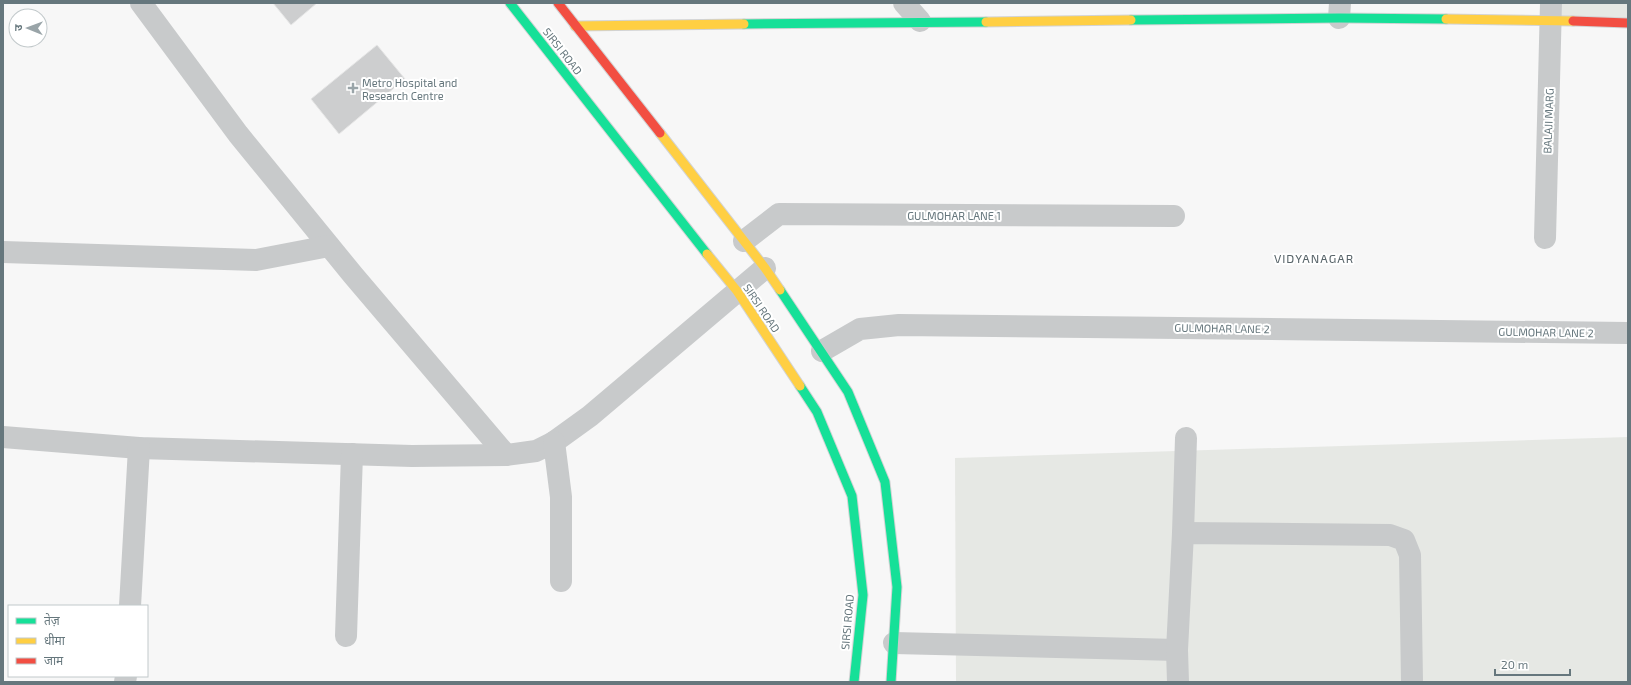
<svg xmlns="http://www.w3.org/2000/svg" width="1631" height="685" viewBox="0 0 1631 685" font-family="'Exo 2','Noto Sans Devanagari',sans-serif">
<rect width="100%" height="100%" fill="#f7f7f7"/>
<g fill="#e6e8e4">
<polygon points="1562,3 1628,3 1628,20 1561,19"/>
<polygon points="1628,437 1628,682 956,682 955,458"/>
</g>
<g fill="#cdcecf" stroke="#e6e6e6">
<polygon points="273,3 317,3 291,25"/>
<polygon points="377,45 405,79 339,134 311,99"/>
</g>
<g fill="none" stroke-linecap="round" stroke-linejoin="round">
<g stroke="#d2d3d4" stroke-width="11">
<g id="fast">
<polyline points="510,3 707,254"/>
<polyline points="1131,20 1339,18 1446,19"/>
<polyline points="744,24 986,22"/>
<polyline points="780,290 848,392 885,482 897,587 891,682"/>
<polyline points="800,386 817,412 852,496 863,595 854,682"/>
</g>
</g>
<g stroke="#d2d3d4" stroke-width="11">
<g id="slow">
<polyline points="1446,19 1573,21"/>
<polyline points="986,22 1131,20"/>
<polyline points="575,26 744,24"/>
<polyline points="660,133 765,268 780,290"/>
<polyline points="707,254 737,291 800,386"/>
</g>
</g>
<g stroke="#d2d3d4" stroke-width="11">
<g id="jam">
<polyline points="558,3 660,133"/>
<polyline points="1573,21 1628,23"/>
</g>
</g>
<g stroke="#c8cacb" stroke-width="22">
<polyline points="141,3 238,134 353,275 506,455"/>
<polyline points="904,3 920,21"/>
<polyline points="1339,18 1340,3"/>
<polyline points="1545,238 1551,3"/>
<polyline points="744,241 779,214 1174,216"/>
<polyline points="3,252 256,260 329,246"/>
<polyline points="822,351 860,329 899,325 1628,333"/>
<polyline points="3,437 139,448 412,456 506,455 536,451 554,442 590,416 765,268"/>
<polyline points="554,442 561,497 561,581"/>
<polyline points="1183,533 1186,438"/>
<polyline points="130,606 139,448"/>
<polyline points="346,636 352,454"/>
<polyline points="894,643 1177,650"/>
<polyline points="125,682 126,676"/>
<polyline points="1178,682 1177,650 1183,533 1390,535 1404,540 1410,555 1412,682"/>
</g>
<use href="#fast" stroke="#16e098" stroke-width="9"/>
<use href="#slow" stroke="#ffcf43" stroke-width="9"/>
<use href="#jam" stroke="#f24e42" stroke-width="9"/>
</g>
<path fill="#99a4a8" stroke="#fff" stroke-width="1.5" d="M351 82h4v4h4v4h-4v4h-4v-4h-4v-4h4z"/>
<g text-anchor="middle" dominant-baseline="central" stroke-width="4" stroke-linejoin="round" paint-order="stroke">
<g font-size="11" fill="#66777d" stroke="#fff">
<text transform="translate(563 51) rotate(52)">SIRSI ROAD</text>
<text transform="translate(1548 121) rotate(-88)">BALAJI MARG</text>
<text x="954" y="215">GULMOHAR LANE 1</text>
<text transform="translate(762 308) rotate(56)">SIRSI ROAD</text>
<text transform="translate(1222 328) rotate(1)">GULMOHAR LANE 2</text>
<text transform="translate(1546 332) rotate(1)">GULMOHAR LANE 2</text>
<text transform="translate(847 622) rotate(-85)">SIRSI ROAD</text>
</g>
<g font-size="11" fill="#66777d" stroke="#fff" text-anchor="start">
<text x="362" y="82">Metro Hospital and<tspan x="362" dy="13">Research Centre</tspan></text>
</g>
<g font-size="12" letter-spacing="1" fill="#586469" stroke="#fff">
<text x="1314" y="258">VIDYANAGAR</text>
</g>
</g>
<rect width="1631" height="685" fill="none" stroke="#66777d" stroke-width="8"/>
<rect x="8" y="605" width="140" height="72" fill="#ffffff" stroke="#c2c9cb"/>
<rect x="16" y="618" width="20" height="6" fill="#16e098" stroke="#c2c9cb"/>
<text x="44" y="625" font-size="12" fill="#66777d">तेज़</text>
<rect x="16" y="638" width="20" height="6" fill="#ffcf43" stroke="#c2c9cb"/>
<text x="44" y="645" font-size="12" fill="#66777d">धीमा</text>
<rect x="16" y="658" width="20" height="6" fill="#f24e42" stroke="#c2c9cb"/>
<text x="44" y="665" font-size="12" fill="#66777d">जाम</text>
<g transform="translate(28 28) rotate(271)"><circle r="19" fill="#ffffff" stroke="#c2c9cb"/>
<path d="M0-3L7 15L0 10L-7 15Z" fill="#99a4a8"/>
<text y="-6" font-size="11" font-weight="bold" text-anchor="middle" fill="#66777d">उ</text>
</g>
<path d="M1495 669v6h75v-6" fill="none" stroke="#66777d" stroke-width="2"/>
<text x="1501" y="669" font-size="12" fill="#66777d" stroke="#ffffff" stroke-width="3" paint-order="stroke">20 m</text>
</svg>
